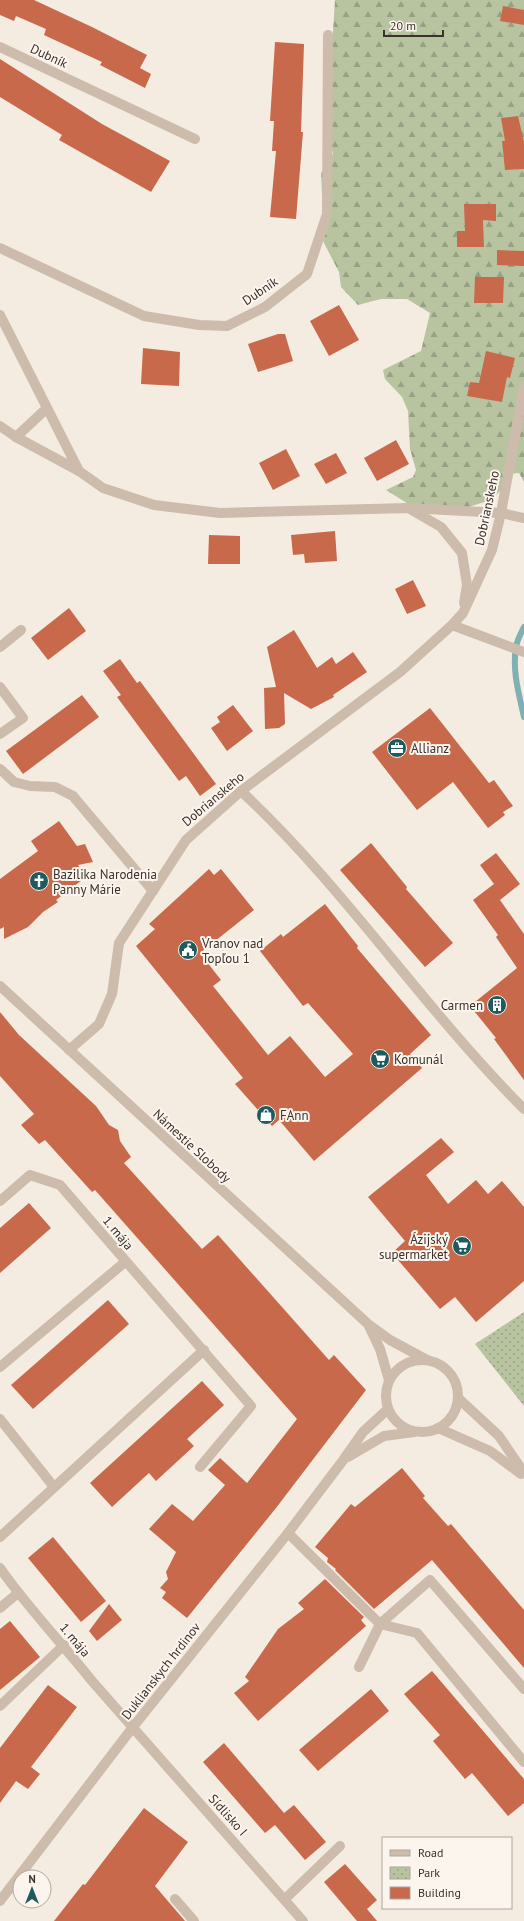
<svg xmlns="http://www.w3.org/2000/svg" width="524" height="1921" viewBox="0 0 524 1921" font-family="'PT Sans',sans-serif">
<defs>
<pattern id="forest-firs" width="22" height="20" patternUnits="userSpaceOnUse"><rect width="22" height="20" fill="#b8c4a0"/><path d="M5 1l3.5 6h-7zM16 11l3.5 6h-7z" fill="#97a083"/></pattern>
<pattern id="park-dots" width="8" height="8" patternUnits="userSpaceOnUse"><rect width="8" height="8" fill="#b8c4a0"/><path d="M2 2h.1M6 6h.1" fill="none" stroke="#97a083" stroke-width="1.8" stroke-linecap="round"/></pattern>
</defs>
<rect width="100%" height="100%" fill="#f4ebe1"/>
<polygon fill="url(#forest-firs)" points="335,0 524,0 524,482 519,473 507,474 501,490 491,500 462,509 410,505 386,490 413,477 416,470 410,449 408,411 402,397 385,379 383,370 421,351 430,313 407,299 381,299 358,305 341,287 339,272 323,241 331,216 322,194 321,173 333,154 327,125"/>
<polygon fill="url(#park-dots)" points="524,1312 524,1406 475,1344"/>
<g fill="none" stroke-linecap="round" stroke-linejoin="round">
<path stroke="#7fb0b2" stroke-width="6" d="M524 627C521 633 517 640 516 647 512 671 519 694 524 717"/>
</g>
<g fill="#c8694b">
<polygon points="0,0 34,0 92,27 147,55 140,68 151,74 145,88 100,65 102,62 44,35 46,29 16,16 14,21 0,15"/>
<polygon points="503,6 524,10 524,25 500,21"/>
<polygon points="275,42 304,44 301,132 303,132 296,219 270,217 276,151 272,151 274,121 270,121"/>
<polygon points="0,59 102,124 170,161 151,192 59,140 62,135 0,97"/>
<polygon points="518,116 524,142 524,169 505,170 502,141 505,141 501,118"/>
<polygon points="464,204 496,204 496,221 483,220 484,247 457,247 457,231 465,231"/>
<polygon points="497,250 524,251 524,266 497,265"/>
<polygon points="475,277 504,277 503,303 474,303"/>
<polygon points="339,305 359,340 329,356 310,321"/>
<polygon points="278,334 285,334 293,361 258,372 248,344"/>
<polygon points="143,348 180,352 179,386 141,384"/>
<polygon points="486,351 515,358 510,378 507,377 502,402 467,396 470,382 479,383"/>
<polygon points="396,440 409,464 377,481 364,458"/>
<polygon points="286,449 300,476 273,490 259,463"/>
<polygon points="336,453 347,473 326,484 314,464"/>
<polygon points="335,531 337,561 305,563 304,554 293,555 291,535"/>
<polygon points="209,535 240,536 240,564 208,564"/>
<polygon points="413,580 426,606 407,614 395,589"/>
<polygon points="69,608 86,631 48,660 31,638"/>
<polygon points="294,630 317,668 332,657 336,664 353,652 367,672 333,695 334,697 311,709 284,693 285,724 279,728 265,729 264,688 276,687 267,647"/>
<polygon points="120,659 137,683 140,681 216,784 200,796 186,776 179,781 117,697 121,695 103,671"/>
<polygon points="82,695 99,717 23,774 6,751"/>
<polygon points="233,705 253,731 227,751 211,728 220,722 217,717"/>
<polygon points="430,708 489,783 494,780 513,806 503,812 505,815 488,828 453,782 417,810 372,752"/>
<polygon points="59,821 77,846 85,844 93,862 78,865 86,877 56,900 58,902 43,912 28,927 4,939 4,927 0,929 0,879 38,851 31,841"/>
<polygon points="371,843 407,887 406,889 453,943 425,967 340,870"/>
<polygon points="496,853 520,884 500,900 524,934 524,1080 494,1039 496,1038 470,1006 517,968 496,937 498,935 473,900 494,884 480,865"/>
<polygon points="209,869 214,875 221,869 254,910 200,953 221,980 213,986 268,1055 290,1036 325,1077 353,1054 308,1003 303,1006 260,951 281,934 283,937 325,904 358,946 357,948 431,1035 410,1054 422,1068 314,1161 279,1120 272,1126 235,1084 243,1078 136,946 155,929 149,924"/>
<polygon points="0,1012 19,1035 96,1106 109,1125 118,1130 120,1141 131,1157 124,1163 202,1249 218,1235 329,1360 334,1355 366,1390 276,1508 187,1618 162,1598 166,1592 160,1588 168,1579 166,1572 176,1552 149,1529 172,1504 193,1521 225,1485 208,1470 220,1458 247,1483 297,1419 95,1190 92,1192 45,1140 39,1144 21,1125 34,1114 0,1076"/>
<polygon points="441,1138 454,1152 426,1175 448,1204 476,1180 488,1194 502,1181 524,1207 524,1281 476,1322 455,1297 440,1309 392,1253 405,1241 368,1197"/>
<polygon points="29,1203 51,1228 0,1273 0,1228"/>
<polygon points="108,1300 129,1324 33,1409 11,1385"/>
<polygon points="202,1381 224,1405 187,1439 194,1446 156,1481 149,1473 112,1507 90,1483"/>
<polygon points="402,1468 425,1496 423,1498 448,1526 451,1524 524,1610 524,1668 432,1560 374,1609 335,1570 336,1569 327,1562 328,1558 315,1547 351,1504 355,1507"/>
<polygon points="53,1537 106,1601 81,1622 28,1558"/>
<polygon points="325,1579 364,1617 361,1620 366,1626 258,1721 234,1693 249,1681 245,1677 278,1629 304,1609 298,1603"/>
<polygon points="109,1604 122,1620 97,1641 89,1631"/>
<polygon points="10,1621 40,1657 0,1690 0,1629"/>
<polygon points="432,1671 524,1779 524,1803 508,1816 472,1773 465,1779 433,1741 440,1735 404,1694"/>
<polygon points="48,1685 77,1707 31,1767 40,1774 28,1789 16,1781 0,1803 0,1748"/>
<polygon points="371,1689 389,1711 318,1771 299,1750"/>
<polygon points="224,1743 284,1813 294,1805 326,1842 305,1860 275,1825 265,1833 203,1762"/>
<polygon points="144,1808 188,1842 155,1886 185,1921 54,1921 83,1884 85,1885"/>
<polygon points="345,1864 377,1900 367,1909 377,1921 357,1921 324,1882"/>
</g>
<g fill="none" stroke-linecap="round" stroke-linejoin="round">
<g stroke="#cdbbac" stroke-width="10">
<polyline points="0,47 195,139"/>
<polyline points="0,248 144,316 199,325 227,326 265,307 307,274 327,214 328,35"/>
<polyline points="0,315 79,471 103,488 154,505 220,513 408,508 501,513 524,518"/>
<polyline points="0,426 16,437 79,471"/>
<polyline points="16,437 46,409"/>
<polyline points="410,509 441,527 462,553 467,585 464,603"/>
<polyline points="452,625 524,652"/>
<polyline points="0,647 21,630"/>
<polyline points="0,687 23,718 0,734"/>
<polyline points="0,769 14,782 30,786 55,787 73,796 153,891"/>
<path d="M241 791C345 888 424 1009 524 1109"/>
<polyline points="0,986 368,1324 390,1340 427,1360"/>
<polyline points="69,1050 99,1024 112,994 119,943 186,840 241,791 400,672 452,625 463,613 492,550 501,513 524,387"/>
<polyline points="0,1201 30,1175 60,1185 251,1406 200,1467"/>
<polyline points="369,1326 380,1349 389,1380"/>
<circle cx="422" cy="1396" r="36"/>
<polyline points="0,1367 125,1262"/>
<polyline points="458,1398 499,1436 524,1473"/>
<polyline points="0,1419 54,1487"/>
<polyline points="438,1428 490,1451 521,1474"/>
<polyline points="348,1457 384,1436 414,1432"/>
<polyline points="288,1533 380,1624 359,1667"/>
<polyline points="0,1537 204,1350"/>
<path d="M0 1568C28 1608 62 1643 92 1681L303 1921"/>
<polyline points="0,1608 18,1593"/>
<polyline points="380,1624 430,1580 524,1689"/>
<polyline points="380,1624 417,1633 524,1762"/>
<polyline points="0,1706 64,1645"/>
<polyline points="175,1899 194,1921"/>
<polyline points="285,1899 340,1846"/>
<polyline points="0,1901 133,1727 288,1533 344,1459 363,1432 388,1409"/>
</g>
</g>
<defs>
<g id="office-disc" transform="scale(1)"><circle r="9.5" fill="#1f5a5e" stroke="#fbf5ee"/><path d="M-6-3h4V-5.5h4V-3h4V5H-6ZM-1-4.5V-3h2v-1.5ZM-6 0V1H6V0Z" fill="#fff"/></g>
<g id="church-disc" transform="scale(1)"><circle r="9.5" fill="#1f5a5e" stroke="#fbf5ee"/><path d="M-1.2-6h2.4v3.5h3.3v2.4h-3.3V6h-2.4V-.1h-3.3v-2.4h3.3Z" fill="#fff"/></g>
<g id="civic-disc" transform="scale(1)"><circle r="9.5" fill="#1f5a5e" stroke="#fbf5ee"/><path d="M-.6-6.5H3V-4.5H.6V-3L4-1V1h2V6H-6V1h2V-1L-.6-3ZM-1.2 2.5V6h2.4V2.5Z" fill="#fff"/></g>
<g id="building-disc" transform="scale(1)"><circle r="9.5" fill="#1f5a5e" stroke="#fbf5ee"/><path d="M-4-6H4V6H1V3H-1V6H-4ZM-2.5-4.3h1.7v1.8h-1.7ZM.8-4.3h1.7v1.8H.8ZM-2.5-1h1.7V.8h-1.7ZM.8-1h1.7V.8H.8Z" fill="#fff"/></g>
<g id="supermarket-disc" transform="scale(1)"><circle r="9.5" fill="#1f5a5e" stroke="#fbf5ee"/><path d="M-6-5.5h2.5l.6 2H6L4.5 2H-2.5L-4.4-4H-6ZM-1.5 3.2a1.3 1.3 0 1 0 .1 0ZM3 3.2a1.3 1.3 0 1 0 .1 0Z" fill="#fff"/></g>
<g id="shop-disc" transform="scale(1)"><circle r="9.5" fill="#1f5a5e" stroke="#fbf5ee"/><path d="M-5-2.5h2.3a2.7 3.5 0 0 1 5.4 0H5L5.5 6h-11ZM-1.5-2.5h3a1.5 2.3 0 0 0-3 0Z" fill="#fff"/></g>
</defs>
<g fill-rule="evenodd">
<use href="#office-disc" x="397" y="748"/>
<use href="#church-disc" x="39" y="881"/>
<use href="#civic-disc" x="188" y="950"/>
<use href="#building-disc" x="497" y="1005"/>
<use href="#supermarket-disc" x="380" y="1059"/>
<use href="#shop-disc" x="266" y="1115"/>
<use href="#supermarket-disc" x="462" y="1246"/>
</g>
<g text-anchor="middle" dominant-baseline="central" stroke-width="4" stroke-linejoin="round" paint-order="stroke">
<g font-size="13" fill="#3b302b" stroke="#fbf5ee">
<text transform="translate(49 56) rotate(25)">Dubník</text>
<text transform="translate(260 291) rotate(-34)">Dubník</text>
<text transform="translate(487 508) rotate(-78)">Dobrianskeho</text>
<text transform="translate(213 799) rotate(-40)">Dobrianskeho</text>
<text transform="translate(192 1146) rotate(43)">Námestie Slobody</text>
<text transform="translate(118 1233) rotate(50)">1. mája</text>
<text transform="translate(75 1640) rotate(50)">1. mája</text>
<text transform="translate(161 1671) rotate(-52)">Duklianskych hrdinov</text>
<text transform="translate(228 1815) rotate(48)">Sídlisko I</text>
</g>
<g font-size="13" fill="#3b302b" stroke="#fbf5ee" text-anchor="start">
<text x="411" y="748">Allianz</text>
<text x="53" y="874">Bazilika Narodenia<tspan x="53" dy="15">Panny Márie</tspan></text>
<text x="202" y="943">Vranov nad<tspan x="202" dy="15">Topľou 1</tspan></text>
<text x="483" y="1005" text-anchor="end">Carmen</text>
<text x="394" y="1059">Komunál</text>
<text x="280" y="1115">FAnn</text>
<text x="448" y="1239" text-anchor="end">Ázijský<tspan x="448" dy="15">supermarket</tspan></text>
</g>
</g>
<rect x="382" y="1837" width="130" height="72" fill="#fbf5ee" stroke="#aea6a0"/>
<rect x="390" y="1850" width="20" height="6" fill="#cdbbac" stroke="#aea6a0"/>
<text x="418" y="1857" font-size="12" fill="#3b302b">Road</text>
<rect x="390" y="1867" width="20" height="12" fill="url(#park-dots)" stroke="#aea6a0"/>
<text x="418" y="1877" font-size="12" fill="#3b302b">Park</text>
<rect x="390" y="1887" width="20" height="12" fill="#c8694b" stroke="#aea6a0"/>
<text x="418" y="1897" font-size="12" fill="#3b302b">Building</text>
<g transform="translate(32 1889)"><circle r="19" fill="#fbf5ee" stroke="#aea6a0"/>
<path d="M0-3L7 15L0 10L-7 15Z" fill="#1f5a5e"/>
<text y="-6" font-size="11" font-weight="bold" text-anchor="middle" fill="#3b302b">N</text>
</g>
<path d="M384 30v6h59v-6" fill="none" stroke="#3b302b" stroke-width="2"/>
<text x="390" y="30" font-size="12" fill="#3b302b" stroke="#fbf5ee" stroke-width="3" paint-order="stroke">20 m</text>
</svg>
